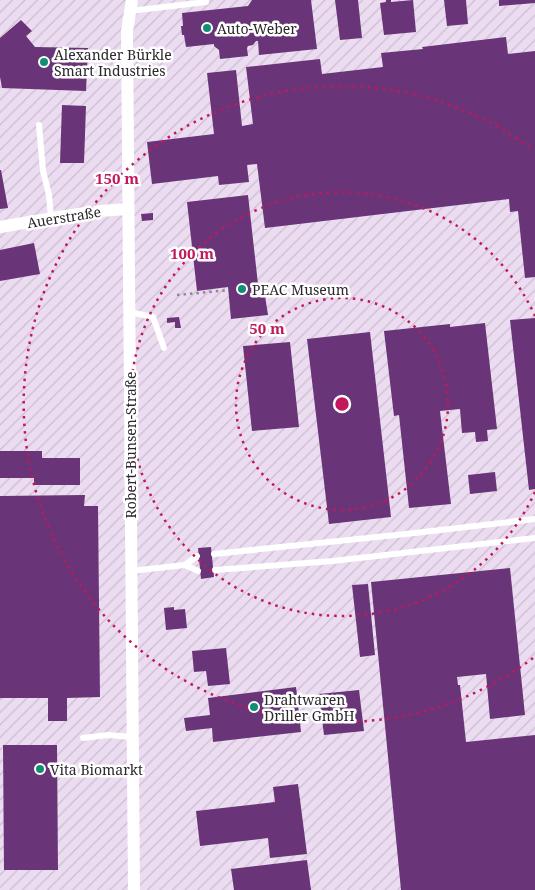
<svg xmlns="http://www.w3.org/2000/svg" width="535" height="890" viewBox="0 0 535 890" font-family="'Noto Serif',serif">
<defs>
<pattern id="industrial-furrows" width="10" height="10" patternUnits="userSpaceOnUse" patternTransform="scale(1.25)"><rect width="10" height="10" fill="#ecdcf1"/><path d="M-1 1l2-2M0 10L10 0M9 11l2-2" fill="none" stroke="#cbbdcf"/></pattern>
</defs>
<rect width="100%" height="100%" fill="#f4e9f7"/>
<rect fill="url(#industrial-furrows)" x="0" y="0" width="535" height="890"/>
<g fill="#693478">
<polygon points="252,0 311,0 317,49 259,55 258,41 256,41 253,45 248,46 247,48 248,56 220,59 219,50 214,46 214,44 186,47 184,35 182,35 181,26 183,26 182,13 248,6"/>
<polygon points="335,0 358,0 362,38 340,40"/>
<polygon points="386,0 391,0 391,2 413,0 416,32 384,35 380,3 386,2"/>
<polygon points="444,0 466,0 468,24 447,26"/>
<polygon points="499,0 535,0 535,3 499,6"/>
<polygon points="21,20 32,31 26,36 35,47 88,48 86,91 2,88 0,77 0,38"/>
<polygon points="506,37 508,54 535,51 535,277 525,278 518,211 510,212 509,199 265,228 257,164 247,165 249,182 219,185 218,176 152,184 147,142 214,134 207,73 236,70 242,126 253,124 246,67 320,59 322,74 383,67 381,53 423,49 422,47"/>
<polygon points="62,105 86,106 84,163 60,163"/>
<polygon points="0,170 1,170 8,208 0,209"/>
<polygon points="248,195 258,284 263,283 268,315 231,319 228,287 197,291 187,202"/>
<polygon points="153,213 153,220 142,221 141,214"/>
<polygon points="34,243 40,274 0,281 0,250"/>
<polygon points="179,317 181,328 175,328 175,322 167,323 167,318"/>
<polygon points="535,318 535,489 529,490 510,320"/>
<polygon points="485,323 497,429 487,430 488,441 476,442 475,432 462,433 460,409 440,411 451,504 409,508 399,415 394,416 384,331 450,324 450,327"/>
<polygon points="370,332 391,517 329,524 307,339"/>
<polygon points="290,342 299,427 252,431 243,346"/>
<polygon points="0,451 42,451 42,458 80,458 80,485 34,485 34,478 0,478"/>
<polygon points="495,472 497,491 470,494 468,475"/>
<polygon points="85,495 84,506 98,506 100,697 67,698 67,721 48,721 48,698 0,698 0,496"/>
<polygon points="211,547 214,577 201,579 198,548"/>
<polygon points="510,568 525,715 490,719 486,674 457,677 458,685 460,685 466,742 535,735 535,890 401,890 371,582"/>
<polygon points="368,584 375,655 360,657 352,585"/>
<polygon points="174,607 174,610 185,609 187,628 166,630 164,608"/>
<polygon points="226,648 230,684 208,686 206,671 194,672 192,651"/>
<polygon points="296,687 301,732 213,742 212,728 186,731 184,718 210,715 208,698"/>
<polygon points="359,690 364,731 324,735 319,694"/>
<polygon points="3,745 57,745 58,870 4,870"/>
<polygon points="298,784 307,854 270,858 268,838 200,846 196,811 275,802 273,787"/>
<polygon points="307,860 311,890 234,890 231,869"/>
</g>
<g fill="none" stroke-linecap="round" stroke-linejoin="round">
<polyline stroke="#8f8891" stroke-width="2.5" stroke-dasharray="2.5 4" stroke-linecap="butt" points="177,295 229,290"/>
<g stroke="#fff" stroke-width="6">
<polyline points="130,11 206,2"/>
<polyline points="39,125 43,171 49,195 51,218"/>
<polyline points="129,312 153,317 164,348"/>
<polyline points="214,554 406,534 535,519"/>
<polyline points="185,565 198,571"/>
<polyline points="215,570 333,561 535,538"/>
<polyline points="131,571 185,565 197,556"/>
<polyline points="83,738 108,735 132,737"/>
</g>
<g stroke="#fff" stroke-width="12">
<polyline points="132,0 127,31 134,890"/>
<path d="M0 227C42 220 85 211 128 209"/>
</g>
</g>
<g fill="none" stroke="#c2185b" stroke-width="2.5" stroke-dasharray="2.5 5">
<circle cx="342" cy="404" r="106"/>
<path d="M535 492A212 212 0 1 1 535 316"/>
<path d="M533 658A318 318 0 1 1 533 150"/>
</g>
<g fill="#118f75" stroke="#fff" stroke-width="2">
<circle cx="207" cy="28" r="5"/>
<circle cx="44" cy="62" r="5"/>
<circle cx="242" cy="289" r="5"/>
<circle cx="254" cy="707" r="5"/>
<circle cx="40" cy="769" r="5"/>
</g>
<g text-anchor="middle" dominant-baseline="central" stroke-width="5" stroke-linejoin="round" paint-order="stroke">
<g font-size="14" fill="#2b272c" stroke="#fff" text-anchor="start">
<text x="217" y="28">Auto-Weber</text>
<text x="54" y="54">Alexander Bürkle<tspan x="54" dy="16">Smart Industries</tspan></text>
<text x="252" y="289">PEAC Museum</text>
<text x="264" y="699">Drahtwaren<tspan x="264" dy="16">Driller GmbH</tspan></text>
<text x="50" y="769">Vita Biomarkt</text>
</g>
<g font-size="14" fill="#2b272c" stroke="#fff">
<text transform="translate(64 217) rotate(-9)">Auerstraße</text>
<text transform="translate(130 445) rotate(-90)">Robert-Bunsen-Straße</text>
</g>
</g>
<circle cx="342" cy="404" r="8" fill="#c2185b" stroke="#fff" stroke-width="2.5"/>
<g font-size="15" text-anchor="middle" font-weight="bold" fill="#c2185b" stroke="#fff" stroke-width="5" stroke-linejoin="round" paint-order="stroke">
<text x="117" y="184">150 m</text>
<text x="192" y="259">100 m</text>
<text x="267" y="334">50 m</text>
</g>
</svg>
